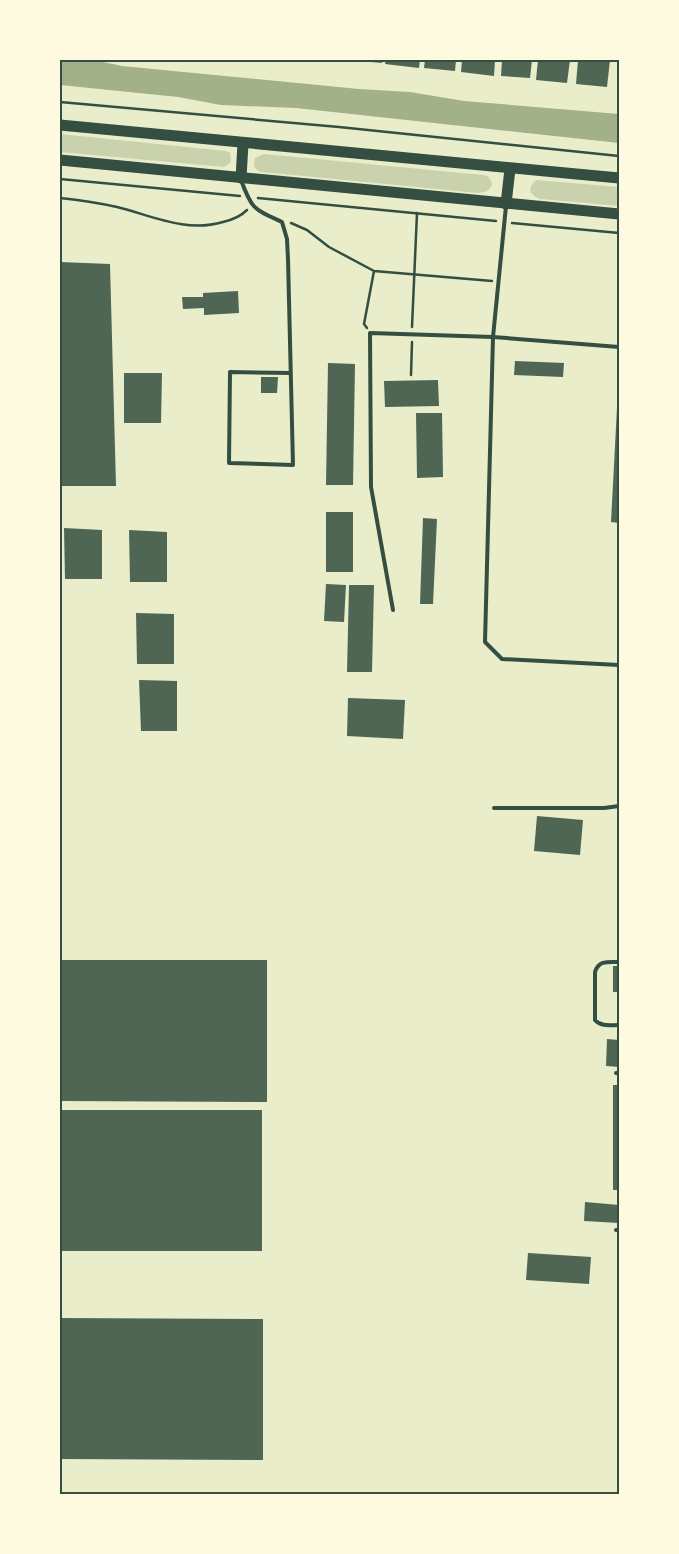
<svg xmlns="http://www.w3.org/2000/svg" width="679" height="1554" viewBox="0 0 679 1554" font-family="'Open Sans',sans-serif">
<rect width="100%" height="100%" fill="#e9edc9"/>
<g fill="#cad2ad">
<polygon points="60,134 226,151 230,153 231,162 224,167 60,152"/>
<path d="M264 154 483 175 488 176 492 183C491 191 485 192 478 193L262 172C254 170 253 165 255 158Z"/>
<path d="M536 180 619 187V206L540 199C529 194 527 189 536 180Z"/>
</g>
<polygon fill="#a3b18a" points="60,60 94,60 122,66 359,89 410,92 464,101 619,114 619,143 296,108 221,105 178,97 60,85"/>
<g fill="#4f6655">
<polygon points="360,60 382,60 382,63 359,61"/>
<polygon points="386,60 420,60 419,68 385,64"/>
<polygon points="425,60 456,60 455,71 424,68"/>
<polygon points="462,60 495,60 494,76 461,72"/>
<polygon points="502,60 532,60 530,78 501,76"/>
<polygon points="538,60 570,60 567,83 536,80"/>
<polygon points="578,60 610,60 607,87 576,84"/>
<polygon points="60,262 110,264 116,486 60,486"/>
<polygon points="238,291 239,313 204,315 204,308 183,309 182,297 203,297 203,293"/>
<polygon points="515,361 564,363 563,377 514,375"/>
<polygon points="328,363 355,364 353,485 326,485"/>
<polygon points="124,373 162,373 161,423 124,423"/>
<polygon points="261,377 278,377 277,393 261,393"/>
<polygon points="438,380 439,406 385,407 384,381"/>
<polygon points="617,408 619,408 619,523 611,522"/>
<polygon points="416,413 442,413 443,477 417,478"/>
<rect x="326" y="512" width="27" height="60"/>
<polygon points="423,518 437,519 433,604 420,604"/>
<polygon points="64,528 102,530 102,579 65,579"/>
<polygon points="129,530 167,532 167,582 130,582"/>
<polygon points="326,584 346,585 344,622 324,621"/>
<polygon points="349,585 374,585 372,672 347,672"/>
<polygon points="136,613 174,614 174,664 137,664"/>
<polygon points="139,680 177,681 177,731 141,731"/>
<polygon points="348,698 405,700 403,739 347,736"/>
<polygon points="537,816 583,820 580,855 534,851"/>
<polygon points="60,960 267,960 267,1102 60,1101"/>
<rect x="613" y="966" width="6" height="26"/>
<polygon points="607,1039 619,1040 619,1067 606,1066"/>
<rect x="613" y="1085" width="6" height="105"/>
<rect x="60" y="1110" width="202" height="141"/>
<polygon points="585,1202 619,1205 619,1223 584,1221"/>
<polygon points="528,1253 591,1257 589,1284 526,1280"/>
<polygon points="60,1318 263,1319 263,1460 60,1459"/>
</g>
<g fill="none" stroke-linecap="round" stroke-linejoin="round">
<g stroke="#344e41" stroke-width="2.5">
<polyline points="60,102 339,127 619,156"/>
<polyline points="60,179 240,196"/>
<path d="M60 198C79 200 99 203 117 207 153 216 186 233 223 222 232 220 241 216 247 210"/>
<polyline points="258,198 496,221"/>
<polyline points="291,223 307,230 329,247 374,271 492,281"/>
<polyline points="512,223 619,233"/>
<polyline points="412,327 417,213"/>
<polyline points="367,328 364,324 374,271"/>
<polyline points="411,375 412,342"/>
</g>
<g stroke="#344e41" stroke-width="4">
<path d="M241 180C252 210 254 209 282 222L287 239 288 259 293 465 229 463 230 372 291 373"/>
<polyline points="506,206 493,337 485,642 502,659 619,665"/>
<polyline points="393,610 371,487 370,333 493,337 619,347"/>
<polyline points="494,808 604,808 619,806"/>
<path d="M619 962C608 962 599 960 595 972V1020C601 1027 610 1025 619 1025"/>
<polyline points="616,1073 619,1073"/>
<polyline points="616,1230 619,1230"/>
</g>
<g stroke="#344e41" stroke-width="11">
<polyline points="60,125 619,178"/>
<polyline points="60,160 619,214"/>
<polyline points="241,178 243,144"/>
<polyline points="506,204 510,169"/>
</g>
</g>
<rect width="679" height="1554" fill="none" stroke="#fefae0" stroke-width="122"/>
<rect x="61" y="61" width="557" height="1432" fill="none" stroke="#344e41" stroke-width="2"/>
</svg>
